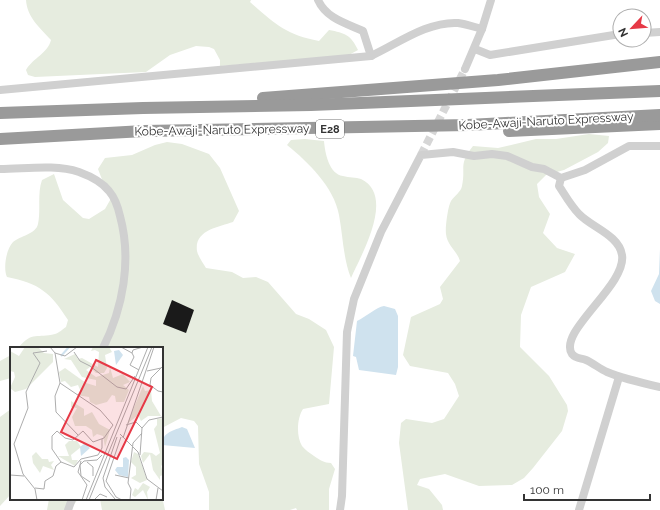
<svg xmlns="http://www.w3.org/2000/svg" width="660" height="510" viewBox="0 0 660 510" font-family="Raleway,sans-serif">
<rect width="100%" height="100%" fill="#fff"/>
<g fill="#e6ecdf">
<path d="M26 0H251L250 2C274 23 286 35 319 41L329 30C345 33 351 35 358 50L347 56 220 66V60L214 49 209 47 196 46 170 55 146 72 35 77 28 75 26 70C33 58 48 53 51 40 40 28 27 17 26 0Z"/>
<path d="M589 134 609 136 608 143 598 152 564 170 546 175 537 184 539 197 550 214 543 233 557 248 575 254 565 272 531 287 521 315 520 347 549 376 567 405 568 411 562 431 533 468 524 478 512 485 479 486 445 474 420 479 417 485 429 489 442 505 443 510H408L399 443 401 423 406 419 432 423 444 419 459 396 455 384 448 373 410 366 403 355 411 317 440 304 443 299 440 287 460 261C457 251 447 245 446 234 445 228 448 206 451 201 454 196 461 192 462 186 466 167 458 165 473 146L498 148 536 139H556Z"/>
<path d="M305 139 324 141C325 153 329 174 343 176 349 178 356 177 361 179 396 196 361 255 351 278 343 258 343 236 339 215 334 187 308 162 287 145L291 140Z"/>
<path d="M167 142 182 144 209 154 220 168 239 211 233 222C219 227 194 230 197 251 198 256 203 263 206 268L232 272 243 278 256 277 268 282 296 314 309 319 326 330 334 347 329 404 303 409C297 418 296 436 302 446 305 450 310 453 314 456 320 460 324 463 331 463L335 469 329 489V510H297L296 508 290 510H209V492L199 464 198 426 194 421 181 418 162 428V348H18C33 330 37 339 55 334 59 333 63 329 66 327L68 320C51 293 39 283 7 277 3 269 6 249 13 242 20 236 36 234 38 224 41 210 37 194 42 180L54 174 63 200 83 218 89 219 105 209 113 195 103 182 98 169 105 158 132 155 155 145Z"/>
<polygon points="11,355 11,378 0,381 0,361"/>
<polygon points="11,409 11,494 0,506 0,417"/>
<polygon points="162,496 165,510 102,510 100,499 162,499"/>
<polygon points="49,499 78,499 73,506 72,510 47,510"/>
</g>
<g fill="#cfe2ee">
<polygon points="660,249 660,304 655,301 651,291 659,274"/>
<path d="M384 306 395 309 398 316V367L396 375 359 370 356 357 353 356 357 321C366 317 376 307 384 306Z"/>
<path d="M182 427 187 429 195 448 162 445C162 433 172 431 182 427Z"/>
</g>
<polygon fill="#1a1a1a" points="172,300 194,310 186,333 163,324"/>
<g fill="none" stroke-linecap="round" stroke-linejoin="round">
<polyline stroke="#d6d6d6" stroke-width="8" stroke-dasharray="8 4" stroke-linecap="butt" points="421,155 465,69"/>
<g stroke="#d0d0d0" stroke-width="8">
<path d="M318 0C326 18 345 23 363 31L371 56"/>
<polyline points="644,33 660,32"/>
<polyline points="475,49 490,55 620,34"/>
<polyline points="465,69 482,29 491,0"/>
<path d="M0 90 371 56C397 44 428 21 458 23 466 24 474 27 482 29"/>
<path d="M0 169C25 169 55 164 79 172 90 176 102 182 109 191 115 198 118 207 120 216 132 260 123 308 103 348"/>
<path d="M561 178 559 186C565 195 571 206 579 214 591 227 619 235 622 255 627 285 557 332 572 354 576 359 581 358 586 360 593 363 600 369 607 372 624 379 642 383 660 387"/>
<polyline points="68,510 72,499"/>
<polyline points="340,510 342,496 347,332 354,299 381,232 421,155 453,152 474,156 492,154 507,156 532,167 544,169 561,178 585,170 629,146 660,146"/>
<polyline points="579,510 619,377"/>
</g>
<g stroke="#9a9a9a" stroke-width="12">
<polyline points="263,98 498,80 660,62"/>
<polyline points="0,113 143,108 311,105 660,91"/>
<polyline points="509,131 660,124"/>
<polyline points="0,139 144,131 468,125 660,115"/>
</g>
</g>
<g text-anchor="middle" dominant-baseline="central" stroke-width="4" stroke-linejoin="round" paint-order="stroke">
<rect fill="#fff" stroke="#707070" stroke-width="1" x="316" y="120" width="28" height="18" rx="3"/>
<g font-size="11" font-weight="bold" fill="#333">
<text x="330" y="129">E28</text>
</g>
<g font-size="12" fill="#333" stroke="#fff">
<text transform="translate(546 121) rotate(-3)">Kobe-Awaji-Naruto Expressway</text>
<text transform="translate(222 130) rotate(-1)">Kobe-Awaji-Naruto Expressway</text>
</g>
</g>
<g transform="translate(10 347)">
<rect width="153" height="153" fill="#fff"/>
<path d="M15 0H28L34 6 43 7V15L16 42 5 45 0 41 5 30 4 25 0 24V4L9 9ZM83 0H99L102 5 95 8 97 21 94 26H86L80 20 76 23 86 30 99 26 100 20 103 31 113 27 120 35 113 38 119 43 114 55H106L105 49 102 48 97 55 86 58 80 55 79 50 66 48 71 45 68 38 61 40 55 34 51 35 49 25 55 21 76 36 86 39V33L72 30 61 13 54 12 65 7 68 12 72 11 88 20 89 5 85 3 81 4ZM133 39 135 44 141 43 142 54 151 69H138L131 74 128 68 117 77ZM61 54 74 62V69L82 65 89 77 100 83 95 100 93 89 87 87 83 90 82 83 76 79H65L62 70 67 61 61 60ZM153 71V120L151 118 153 128 150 129V133L143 123 140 107 133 116 131 109 134 105 142 106 146 109 150 106 144 82 147 78V72ZM59 94H67L71 100 61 108 62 113H68L65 119 48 109H59L55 98ZM26 105 32 112H38L39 115 44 114 41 118 44 123 33 119 30 126 23 116 22 109ZM124 105 128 107 137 133 130 136 121 131 126 128V120L121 115ZM133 136 140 140 137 145 138 153 133 143 125 150 122 148 125 141 128 143Z" fill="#e6ecdf"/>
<path d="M109 3 113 8 106 18 104 4ZM75 96 80 101 71 109 70 100ZM116 110 119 113 118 130 109 128 105 123 107 120H113V111Z" fill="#cfe2ee"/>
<path fill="none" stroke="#cfe2ee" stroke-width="2" d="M51 9 59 0"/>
<path fill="none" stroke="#adadad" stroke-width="1" d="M40 0 45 6 50 36 90 63 103 78 94 91 83 95 73 84 63 93 55 91 47 84 42 89V102L51 115 64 120 71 112 88 108 92 101V92M111 0 122 6M64 5 70 14 80 19 107 40 116 42 125 29M45 6 55 9 67 0M122 6 124 10 120 18 129 23M122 6 123 3 133 0M153 19 141 31 140 38 148 44 153 45M137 24 151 21M50 36 45 49 46 65 68 88M116 78 126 75 132 81M110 87 128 105 137 132 153 144M111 90 96 134 106 150 112 153M113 91 144 0M130 108 132 81 139 73 153 70M71 114 68 125 77 138 72 153M77 115 83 120V129M0 128 14 129M105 128 119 131M80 135 71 129 70 118 74 114 87 113 92 108M25 141 34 142 35 134 43 129 46 119 51 115M105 152 95 140 93 131 107 90M27 153 25 142 13 127 4 97 18 61 16 45 30 16 23 6 37 4M76 153 138 0M79 153 142 0M84 153 90 147 97 150M120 153 121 142 118 136 123 96 132 86M146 153 148 141"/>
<path fill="#e63946" fill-opacity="0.15" stroke="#e63946" stroke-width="2" d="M86 13 142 40 107 112 51 85Z"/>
<rect width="153" height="153" fill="none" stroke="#333" stroke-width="2"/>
</g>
<g transform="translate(632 28) rotate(244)"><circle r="19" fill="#ffffff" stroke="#adadad"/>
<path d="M0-3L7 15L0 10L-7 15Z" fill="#e63946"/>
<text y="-6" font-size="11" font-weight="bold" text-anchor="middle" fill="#333333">N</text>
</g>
<path d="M524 494v6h126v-6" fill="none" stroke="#333333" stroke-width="2"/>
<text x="530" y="494" font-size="12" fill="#333333" stroke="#ffffff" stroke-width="3" paint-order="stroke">100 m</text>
</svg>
